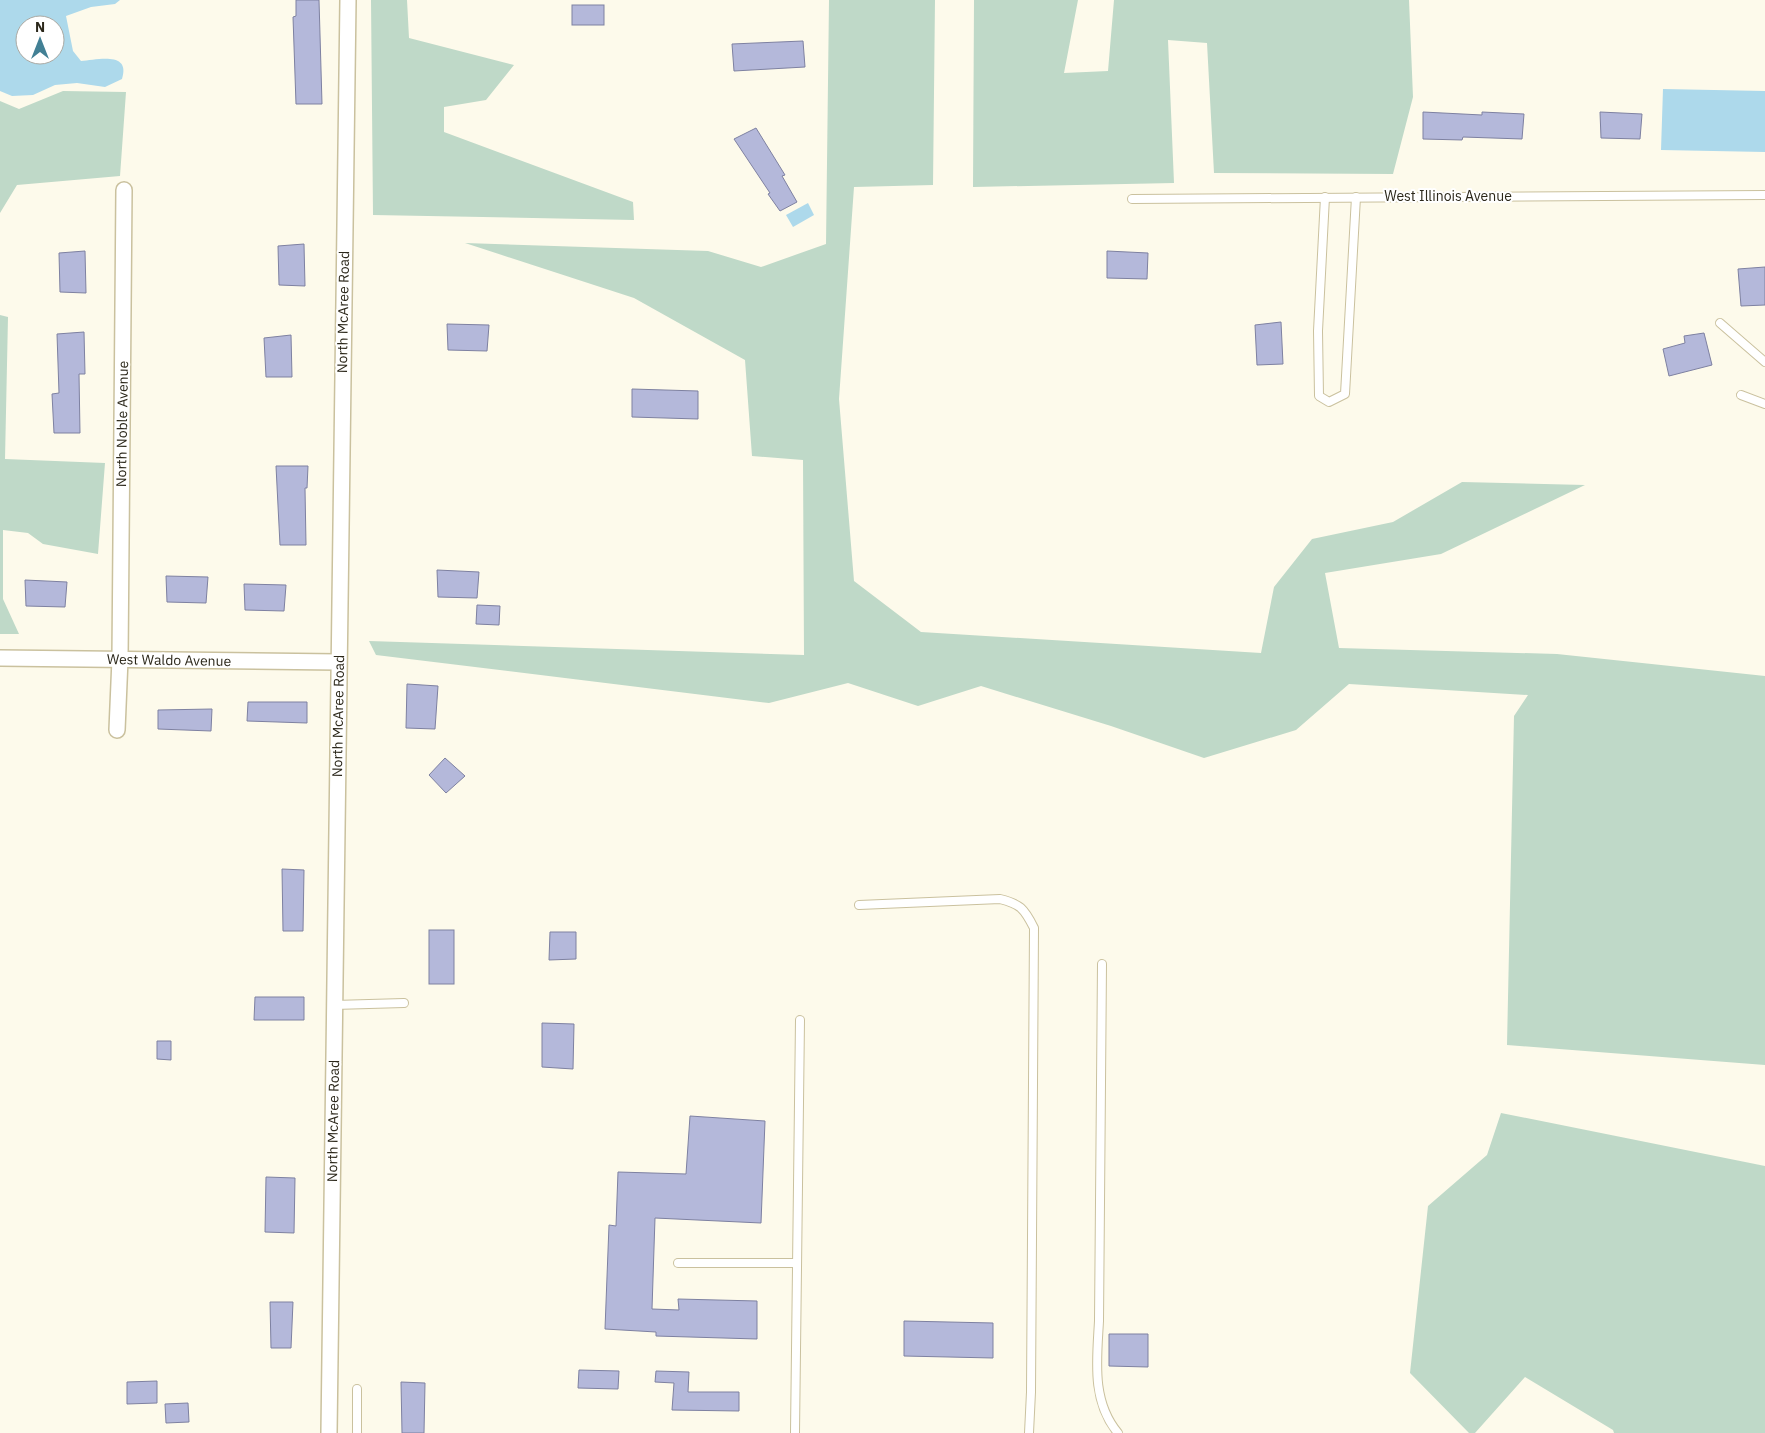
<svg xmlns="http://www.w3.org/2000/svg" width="1765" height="1433" viewBox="0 0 1765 1433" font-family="'IBM Plex Sans',sans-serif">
<rect width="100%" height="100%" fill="#fdfaeb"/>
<g fill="#bfd9c8">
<polygon points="371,0 407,0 409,38 514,65 486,100 444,107 444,132 633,202 634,220 373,215"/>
<polygon points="829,0 935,0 933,185 854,187 839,399 854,581 921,632 1261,653 1274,587 1312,539 1393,522 1462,482 1585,485 1441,554 1325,573 1339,648 1557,654 1765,676 1765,1065 1507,1045 1514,716 1528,695 1349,684 1296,730 1204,758 1111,726 981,686 918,706 848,683 769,703 376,655 369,641 804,655 803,460 752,456 745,360 634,298 465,243 708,251 761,267 826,244"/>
<polygon points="974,0 1078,0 1064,73 1108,71 1114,0 1409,0 1413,97 1393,174 1214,173 1207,43 1168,40 1174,183 973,187"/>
<polygon points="63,91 126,92 120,176 17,185 0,213 0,101 19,109"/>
<polygon points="0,315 8,317 5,459 105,463 98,554 43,544 28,533 3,530 3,599 19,634 0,634"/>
<polygon points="1501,1113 1765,1166 1765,1433 1614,1433 1613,1430 1525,1377 1475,1433 1469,1433 1410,1373 1428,1206 1487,1155"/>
</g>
<g fill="#add9eb" fill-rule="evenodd">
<path d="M0 0H120L115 4 91 7 66 16 73 51 81 61C97 60 131 51 122 79L105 87 77 83 55 85 33 95 12 96 0 91ZM25 25H55V55H25Z"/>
<polygon points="1663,89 1765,91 1765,152 1661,150"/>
<polygon points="808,203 814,215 793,227 786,215"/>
</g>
<g fill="#b4b8da" stroke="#7e81a1">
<polygon points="296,0 319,0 322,104 296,104 293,17 296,16"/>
<rect x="572" y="5" width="32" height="20"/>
<polygon points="803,41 805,67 734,71 732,44"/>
<polygon points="1423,112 1482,115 1482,112 1524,114 1522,139 1463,137 1462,140 1423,139"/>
<polygon points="1600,112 1642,114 1640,139 1601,138"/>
<polygon points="756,128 785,175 782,176 797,202 780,211 768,194 770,193 734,139"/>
<polygon points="304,244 305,286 279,285 278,246"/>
<polygon points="85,251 86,293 60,292 59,253"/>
<polygon points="1107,251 1148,253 1147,279 1107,278"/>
<polygon points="1765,267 1765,305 1741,306 1738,269"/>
<polygon points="1281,322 1283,364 1257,365 1255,325"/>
<polygon points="447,324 489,325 487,351 448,350"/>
<polygon points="84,332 85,374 79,374 80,433 54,433 52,394 59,393 57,334"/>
<polygon points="1704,333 1712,365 1669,376 1663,349 1685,343 1684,336"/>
<polygon points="291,335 292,377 266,377 264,338"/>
<polygon points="632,389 698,391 698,419 632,417"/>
<polygon points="276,466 308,466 307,488 305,488 306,545 280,545"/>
<polygon points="437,570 479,572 477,598 438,597"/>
<polygon points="166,576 208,577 206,603 167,602"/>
<polygon points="25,580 67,582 65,607 26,606"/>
<polygon points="244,584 286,585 284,611 245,610"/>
<polygon points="477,605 500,606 499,625 476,624"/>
<polygon points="407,684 438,686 435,729 406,728"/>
<polygon points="248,702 307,702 307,723 247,721"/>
<polygon points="212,709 211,731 158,729 158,710"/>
<polygon points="445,758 465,776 446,793 429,775"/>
<polygon points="282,869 304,870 303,931 283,931"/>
<rect x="429" y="930" width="25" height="54"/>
<polygon points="550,932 576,932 576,959 549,960"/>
<polygon points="255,997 304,997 304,1020 254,1020"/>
<polygon points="542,1023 574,1024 573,1069 542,1067"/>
<polygon points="157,1041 171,1041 171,1060 157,1059"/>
<polygon points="690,1116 765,1121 761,1223 655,1218 652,1309 679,1310 678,1299 757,1301 757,1339 656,1336 656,1332 605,1329 609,1225 616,1226 618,1172 686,1174"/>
<polygon points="266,1177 295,1178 294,1233 265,1232"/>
<polygon points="270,1302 293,1302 291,1348 271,1348"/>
<polygon points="904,1321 993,1323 993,1358 904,1356"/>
<polygon points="1109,1334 1148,1334 1148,1367 1109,1366"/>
<polygon points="579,1370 619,1371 618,1389 578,1388"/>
<polygon points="656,1371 689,1372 688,1392 739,1392 739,1411 672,1410 674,1383 655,1382"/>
<polygon points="157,1381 157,1403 127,1404 127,1382"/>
<polygon points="401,1382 425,1383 424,1433 402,1433"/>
<polygon points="188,1403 189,1422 166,1423 165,1404"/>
</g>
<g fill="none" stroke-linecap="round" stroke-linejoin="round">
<g stroke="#cac19e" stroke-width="10">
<g id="service">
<polyline points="1325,197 1318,331 1319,396 1329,402 1345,394 1356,197"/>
<polyline points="1132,199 1765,195"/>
<polyline points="1720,323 1765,362"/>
<polyline points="1741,395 1765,404"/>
<path d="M859 905 1000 899C1020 904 1024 908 1034 928L1031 1392 1029 1433"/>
<path d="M1102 964 1099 1321C1097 1359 1091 1401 1118 1433"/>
<polyline points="334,1005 404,1003"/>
<polyline points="678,1263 797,1263"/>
<polyline points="357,1389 357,1433"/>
<polyline points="795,1433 800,1020"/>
</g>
</g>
<g stroke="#cac19e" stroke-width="18">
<g id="minor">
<polyline points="0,658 338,662"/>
<polyline points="117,730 120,659 124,190"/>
<polyline points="329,1433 348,0"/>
</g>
</g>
<use href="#service" stroke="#fff" stroke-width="8"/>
<use href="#minor" stroke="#fff" stroke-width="15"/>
</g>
<g text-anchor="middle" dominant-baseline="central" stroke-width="4" stroke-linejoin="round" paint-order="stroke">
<g font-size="14" fill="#2b271a" stroke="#fff">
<text x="1448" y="196">West Illinois Avenue</text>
<text transform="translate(343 312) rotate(-89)">North McAree Road</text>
<text transform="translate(122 424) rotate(-89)">North Noble Avenue</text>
<text transform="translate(169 660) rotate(1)">West Waldo Avenue</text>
<text transform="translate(338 716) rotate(-89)">North McAree Road</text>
<text transform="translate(333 1121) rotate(-89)">North McAree Road</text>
</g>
</g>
<g transform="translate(40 40)"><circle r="24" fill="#ffffff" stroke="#aaa9a3"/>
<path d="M0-4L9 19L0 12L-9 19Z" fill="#428095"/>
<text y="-8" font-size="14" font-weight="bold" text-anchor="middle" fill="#2b271a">N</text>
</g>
</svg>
